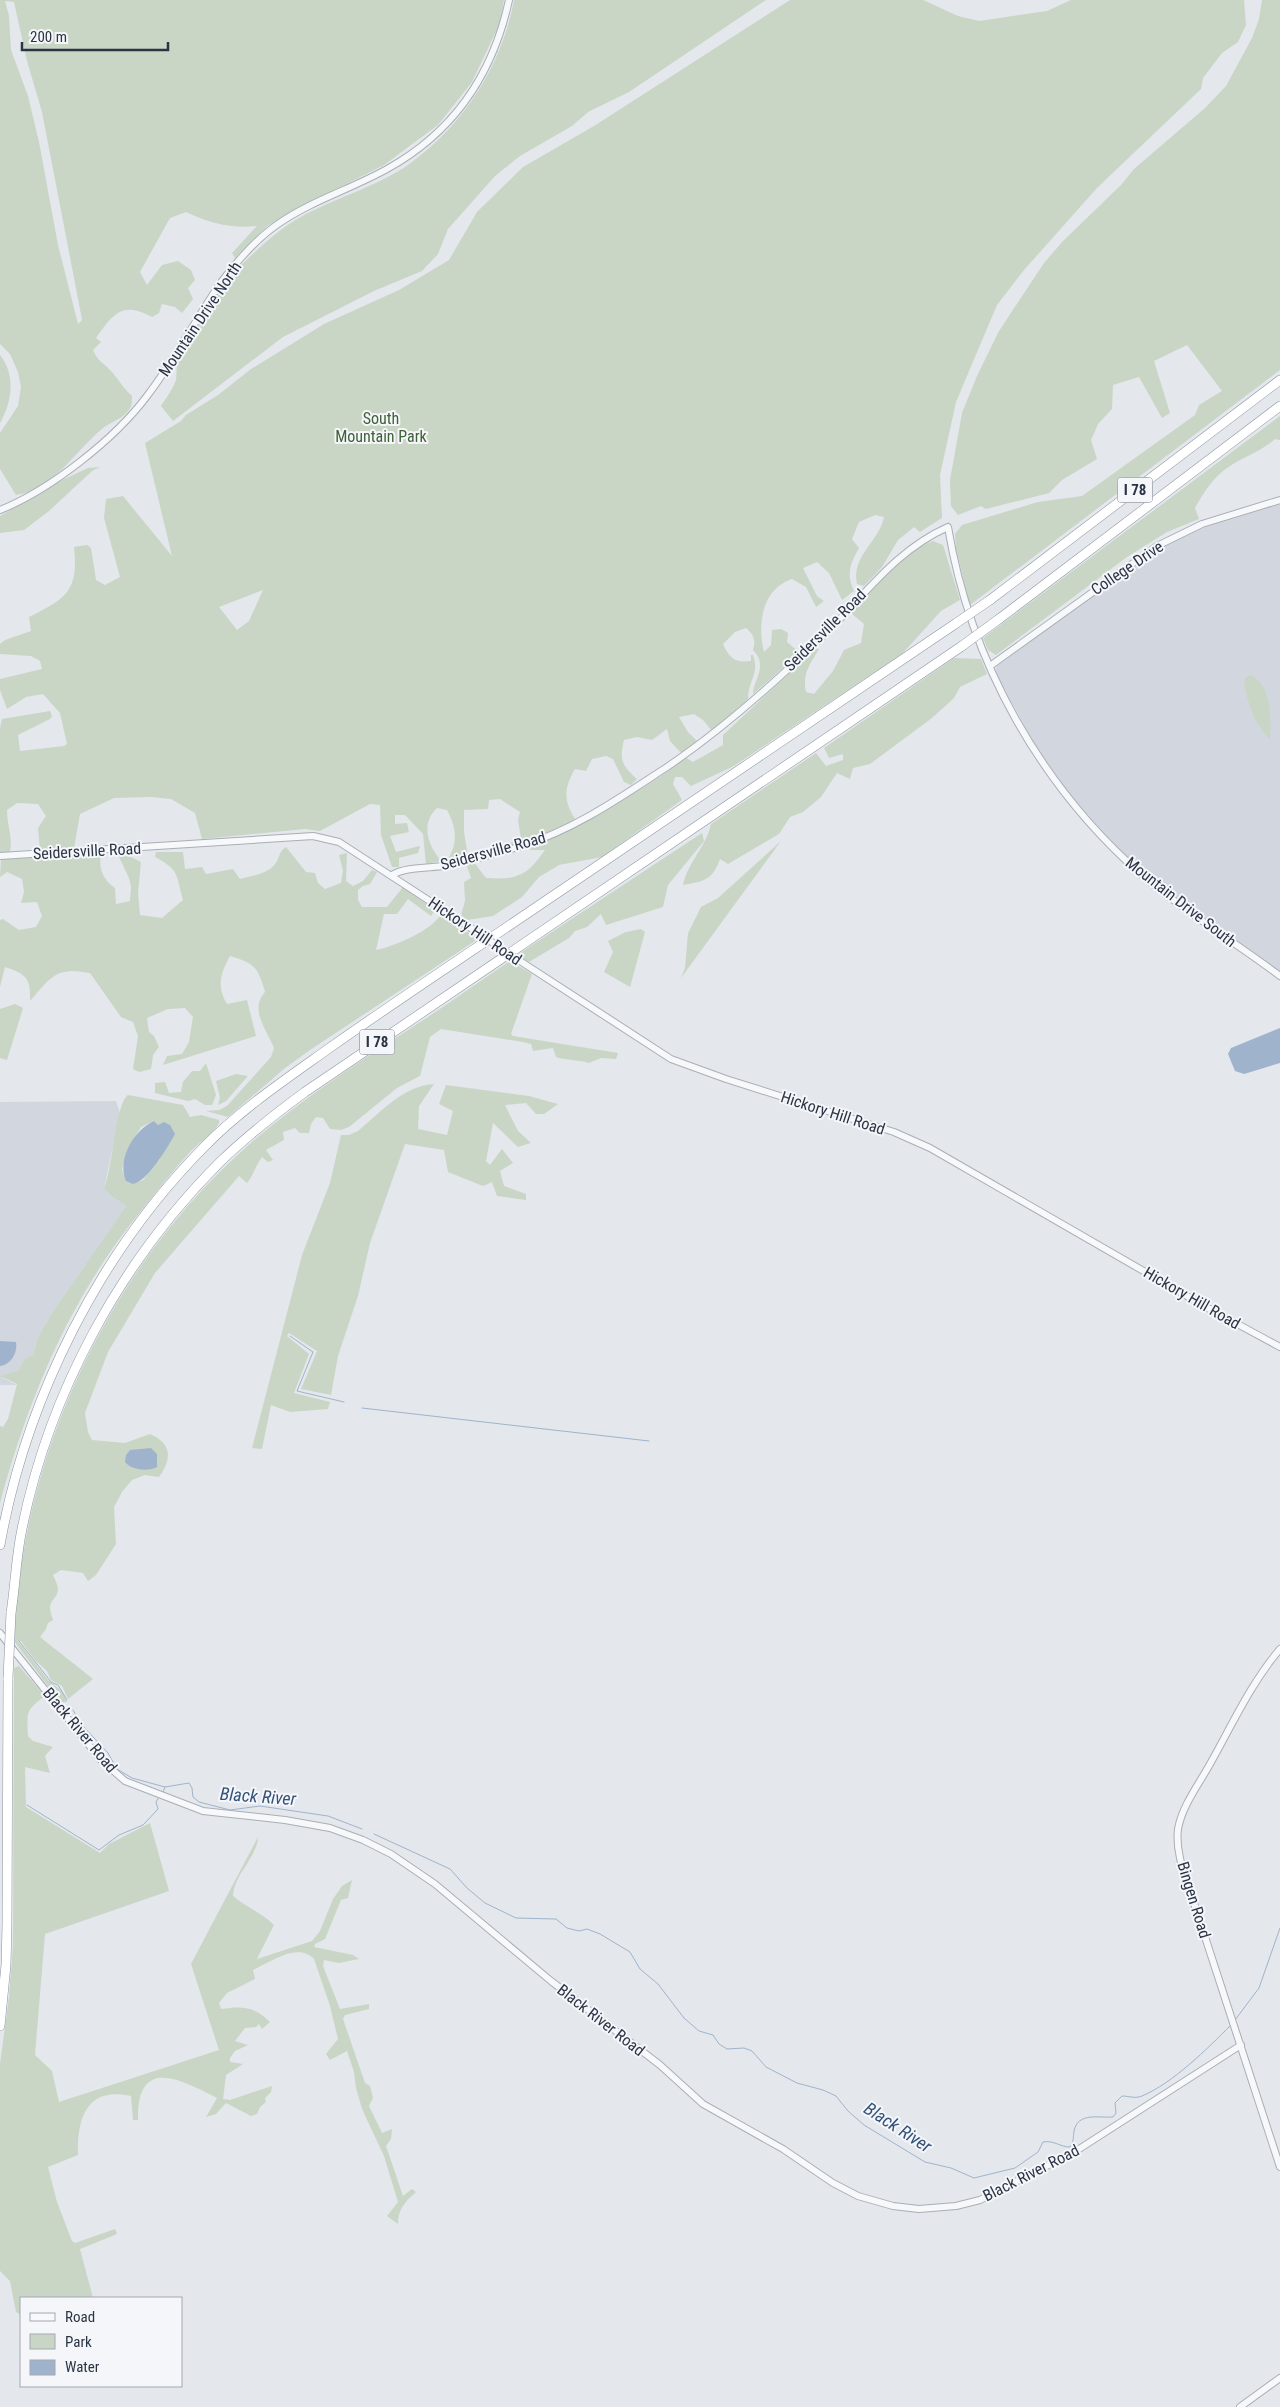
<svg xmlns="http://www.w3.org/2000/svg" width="1280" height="2407" viewBox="0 0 1280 2407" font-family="'Roboto Condensed',sans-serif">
<rect width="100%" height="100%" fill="#e4e7ec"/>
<g fill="#d2d6de">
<polygon points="1280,504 1280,973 1178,900 1125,855 1094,822 1064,787 1034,743 995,672 997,666 1128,570 1174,540 1206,527"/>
<polygon points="116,1101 120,1113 104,1188 110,1195 126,1206 52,1313 38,1337 33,1355 25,1358 18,1371 1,1377 17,1385 0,1385 0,1102"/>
</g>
<g fill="#c9d6c5" fill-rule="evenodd">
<path d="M0 0H504L500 23 472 82 438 125 384 165 285 215 266 227 235 258 232 253 257 226C232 229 209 223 186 212L170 218 140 272 147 285 162 265 178 261 191 270 195 280 188 288 193 299 182 313 175 307 162 304 159 313 152 317C122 301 114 313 96 338L101 342 93 350C99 363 103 362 111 371 119 380 124 389 132 396 132 402 132 407 128 411 121 420 112 421 103 428 76 450 53 490 16 495L0 469V433L18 406 21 387 18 372 10 354 0 344ZM5 1 14 2 27 61 42 112 79 304 82 320 78 324 58 245 39 142 28 96 11 50 9 16Z"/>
<path d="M514 0H766L629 92 588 112 572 126 520 156 495 176 448 229 438 254 422 271 374 291 283 337 173 421 161 406C166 398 173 389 176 380 177 374 176 367 178 361 188 335 217 288 237 269 256 251 276 231 299 218 334 198 374 188 408 165 463 126 502 66 514 0Z"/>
<path d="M790 0H923L958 16 979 21 1047 11 1071 0H1244L1246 25 1238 42 1222 53 1203 78 1201 89 1097 188 1024 270 997 305 956 402 940 475 942 518 920 532 914 527 898 540 882 567 864 586 857 584C851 556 879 542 884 517L875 515 859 522 852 539 859 548C850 564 846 574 854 591L842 600 829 573 817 562 803 568 817 596 824 601 816 607 806 587 792 579C762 589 757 624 764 652L771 645 772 630 781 629 788 633 787 642 800 653 753 694C753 680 769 666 753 650 756 640 754 635 746 628L735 632 723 644C730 659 735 663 751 661V655H753C760 674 748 680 748 699L712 731 703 720 694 714 679 717 688 732 697 741 681 753 670 741 667 729 652 740 637 737 624 740C619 761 622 765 637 779L631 785 624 782 613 759 606 756 592 759 586 771 575 769C564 788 563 800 575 819 552 834 525 841 500 850L499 846 521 839 518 820 520 812 500 799 489 800 488 809 464 810V832L468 856 447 861C458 843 457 829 447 810L437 808C420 824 428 845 441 861L426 864 423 834 405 815H395V824L407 823 409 832 390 836 396 852 420 846 418 853 399 858V867H392L381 835 380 805 370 804 320 831 305 829 202 839 195 813 171 799 151 797 114 798 80 814 74 848 40 851 38 828 46 816 38 804 17 803 7 810C7 827 13 835 10 852H0V728L2 719 50 711 52 716 50 719 18 735 20 751 64 746 67 744 60 713 43 694 26 697 7 709 0 690V679L42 669 40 661 31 656 0 654V644L5 640 31 631 29 617C65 599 79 592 74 547L87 545 91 548 96 580 105 585 120 577 104 518 106 499 123 496 172 556 145 443 181 421 186 415 218 395 251 369 324 324 399 290 449 260 477 212 523 167 594 126ZM263 590 249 621 237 630 219 607Z"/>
<polygon points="1262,0 1280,0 1280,370 970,605 956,549 955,534 962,525 1038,502 1082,496 1195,415 1199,405 1222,391 1187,345 1154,361 1170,413 1162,418 1139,377 1113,385 1112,409 1098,424 1091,440 1097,459 1062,480 1049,493 986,509 981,506 958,515 951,506 950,480 962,413 977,376 999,331 1044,263 1063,241 1121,185 1134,169 1205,108 1226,86 1252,38 1259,19"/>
<path d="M0 355C16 375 12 402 0 423Z"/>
<path d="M1280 416V440L1275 439C1262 451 1246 456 1230 466 1214 476 1204 492 1195 508L1199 519 1167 532 1127 557 996 655 988 650 983 638Z"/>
<polygon points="100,467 92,471 49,511 24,530 0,533 0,516 58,482 88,468"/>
<path d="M933 541 943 545 960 600 941 611 902 654 734 766 691 786 682 777H675L673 784 682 800 602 857 559 865 539 877 522 897 493 916 467 920 461 915 465 901 464 882 471 878 466 863 473 861 486 878C517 880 527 876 545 850H531L527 847C582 823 638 795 686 758L693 762 723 745V735L816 648 819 649C810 664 802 674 806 692L814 694 833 671 844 650 861 643 864 624 851 613C877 587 897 553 933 541Z"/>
<path d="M954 658 981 659 987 674 960 687 954 698 932 718 870 764 853 768 850 779 837 773 821 797 803 812 790 817 779 834 728 864 720 859C712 881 704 881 683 885 688 862 706 847 711 824L816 753 826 766 843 760V754L829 758 824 748Z"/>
<path d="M1250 675C1272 684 1271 720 1270 739 1258 731 1242 693 1245 678Z"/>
<polygon points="702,833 704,841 668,885 663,907 606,925 601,914 587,927 575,931 569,938 529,962 517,955"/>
<polygon points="781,841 681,978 685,968 688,933 701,907 718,898"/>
<path d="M286 847 306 872 315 873 318 883 325 889 341 883 343 871 339 855 347 853 346 881 353 886 363 881 372 870 377 872 370 884 363 886 358 890V900L362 907H387L403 887 435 910 431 916 408 899 397 914H384L376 950C393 947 433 930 441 914L478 939 310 1050 285 1068 228 1117 206 1111 219 1110 227 1106 271 1057 274 1048C267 1030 249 1010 265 992 258 968 255 963 230 956 221 972 216 987 227 1004L247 1000 256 1036 163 1065 167 1056 182 1054 189 1042 193 1017 185 1008 168 1009 147 1018 149 1032 154 1036 159 1047 153 1055 151 1069 139 1072 133 1069 138 1036 133 1022 121 1017 90 973C55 967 52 976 30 1001 31 978 26 974 5 967L0 987V920L3 919 19 930 36 927 42 916 37 902 21 903 24 892 22 879 7 872 0 877 1 859 102 853C97 866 103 880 115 888L116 904 130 901 131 887 129 878 118 855 131 857 141 862 138 893 140 915 162 918 183 900C176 875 180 870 155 857L156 852H183L185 869 202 867 206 874 233 869 240 879C251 876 268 874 275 864 280 858 278 852 286 847Z"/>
<polygon points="641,929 645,932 630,987 604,972 613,952 608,941 626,932"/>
<path d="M510 961 532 974 511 1034 513 1036 618 1053 616 1059 601 1058 589 1063C577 1059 568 1061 556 1057L553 1048 533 1051 531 1044 523 1042 441 1029 430 1037 420 1076 397 1088 349 1127 341 1130 330 1129 323 1118 316 1117 311 1124 309 1133H300L295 1128 283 1132 284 1140 266 1150 273 1160 268 1162 262 1157C255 1166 254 1175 247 1183L239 1176 155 1273 108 1352 85 1413 88 1432 92 1440 125 1443 150 1434C171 1443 173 1458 159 1477L145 1475 132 1480 122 1492 114 1507 116 1544 96 1575 88 1581 83 1573 61 1570 53 1575C55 1580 58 1585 58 1590 56 1603 45 1598 53 1620L48 1623 46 1629 40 1637 93 1679 68 1699 62 1686 51 1680 47 1671 35 1660 21 1641H18L48 1680 62 1691 67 1702H60L14 1641C21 1453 110 1265 252 1142 302 1099 356 1064 411 1028 444 1007 477 983 510 961Z"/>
<polygon points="15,1004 23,1008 7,1060 0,1058 0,1009"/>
<polygon points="206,1063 216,1095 212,1105 205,1105 195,1099 188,1101 155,1093 155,1083 165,1082 169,1093 181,1092 183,1082 192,1071 200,1071"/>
<polygon points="236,1074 248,1076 226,1101 218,1105 220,1098 216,1081"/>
<path d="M434 1084 419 1106 418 1129 447 1135 453 1111 439 1104 446 1085 529 1096 558 1104 544 1114H536L526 1103 505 1105 518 1131 531 1143 518 1147 493 1123 486 1161 490 1165 502 1149 513 1163 500 1171 504 1186 526 1194V1200L497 1196 492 1182 483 1186 448 1172 444 1150 405 1144 370 1243 358 1296 338 1356 331 1395 301 1389 317 1351 289 1333 287 1336 309 1354 294 1393 330 1402 328 1409 290 1412 271 1405 262 1449 252 1448 302 1255 330 1183 341 1135H349L358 1131C381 1112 403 1086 434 1084Z"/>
<path d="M128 1095 183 1105 190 1117 201 1115 219 1120V1123C213 1136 199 1142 190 1152 168 1176 149 1201 129 1226 66 1308 27 1403 0 1503V1426L3 1427 8 1419 17 1384 0 1376 18 1371 25 1358 33 1355 38 1337 52 1313 126 1206 110 1195 104 1188C113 1169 115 1104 128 1095ZM154 1121 158 1125 160 1159 143 1180 133 1184 124 1175 122 1169 127 1150 141 1127Z"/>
<path d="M19 1666 45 1696C25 1711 27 1712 28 1736L33 1741 53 1747 45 1756 50 1773 25 1767 26 1807 100 1853 109 1844 150 1823 169 1891 45 1934 35 2055 52 2071 59 2102 219 2050 191 1964 258 1837C257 1858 234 1874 233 1896 246 1907 262 1913 274 1925L257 1959 312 1941 320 1931 333 1899 342 1886 352 1880 348 1898 341 1900 325 1939 315 1944 314 1947 353 1955 359 1959 339 1963 324 1960 323 1966 340 2009 369 2004V2009L345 2015 343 2019 365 2083 370 2086 373 2098 369 2106 382 2133 392 2129 391 2139 386 2146 403 2196 412 2189 416 2192C405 2202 398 2209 398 2224L387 2216 398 2202 384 2156 362 2109 356 2088 354 2072 347 2051 330 2060 326 2054 338 2039 330 2006 314 1959C297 1942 271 1962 253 1970L255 1979 227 1993 219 2003 221 2009C242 2006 254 2006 270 2022L262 2029 259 2024 256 2027 245 2028 235 2041 248 2045 235 2051 230 2058V2062L243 2064 226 2075 223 2099 230 2100 272 2086 271 2092 265 2098 266 2102 260 2107 257 2114 251 2116 226 2103 216 2114 206 2117 217 2098C181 2080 137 2055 138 2120H133L131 2096C86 2086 77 2119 78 2155L48 2167 57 2202 72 2241 75 2243 115 2229 117 2234 80 2249 93 2298H21V2315L16 2312 10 2281 0 2271V2064L9 1997 13 1945 14 1668Z"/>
</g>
<g fill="#9fb4cc">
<polygon points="1280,1028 1280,1063 1244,1074 1235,1071 1228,1054 1231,1048"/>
<path d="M154 1121 158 1125 164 1122 170 1125 175 1134C168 1147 147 1182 133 1184L126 1181C117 1159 133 1131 154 1121Z"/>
<path d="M0 1341 16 1342C18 1352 11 1365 0 1366Z"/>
<path d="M151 1448 157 1454V1467C148 1472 131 1470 125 1462L126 1455 130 1450Z"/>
</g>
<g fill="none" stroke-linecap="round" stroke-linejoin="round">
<g stroke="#9fb4cc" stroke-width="1">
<polyline points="290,1336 313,1352 297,1391 344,1402"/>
<polyline points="362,1408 649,1441"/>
<polyline points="19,1641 51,1682 58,1685 67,1700"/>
<polyline points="73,1710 81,1724 108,1753 117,1769 132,1778 165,1787"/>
<polyline points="163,1792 165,1787 189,1783 192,1788 193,1797 199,1802 230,1810 260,1806 328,1816 362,1829"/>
<polyline points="27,1805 99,1850 119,1835 143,1825 158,1809 156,1802 159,1797"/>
<path d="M374 1834 450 1869 467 1888 485 1903 516 1918 556 1919 567 1928 579 1931 587 1929 600 1934 630 1952 640 1969 658 1984 684 2018 699 2031 713 2035 719 2044 727 2049 744 2048 752 2051 766 2067 797 2083 823 2090 836 2096 848 2111 864 2125 925 2162 951 2168 974 2178 1015 2168 1038 2152 1043 2142C1054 2140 1060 2147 1070 2147 1074 2142 1073 2137 1074 2131 1078 2112 1098 2118 1113 2117L1116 2113 1115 2103 1122 2096C1129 2096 1135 2099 1142 2096 1173 2083 1207 2049 1231 2025"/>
<polyline points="1235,2020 1259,1988 1280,1928"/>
</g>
<g stroke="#a9aeb7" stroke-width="8">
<g id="minor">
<path d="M0 510C50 490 115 439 147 396 175 360 196 318 222 281 238 260 256 239 278 224 311 201 351 189 387 169 454 132 493 74 509 0"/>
<polyline points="990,666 1157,546 1202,524 1280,500"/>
<polyline points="0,856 313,836 339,842 462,922"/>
<path d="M392 875C405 867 428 868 444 866 469 861 496 854 521 846 574 830 621 797 667 767 723 729 778 680 826 633 866 594 896 550 948 527 970 661 1040 786 1143 876 1186 913 1235 942 1280 976"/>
<polyline points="520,961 671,1059 726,1079 894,1132 930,1148 1206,1307 1280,1347"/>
<polyline points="0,1633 100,1759 125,1781 203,1811 285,1820 330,1828 363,1840 391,1854 435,1884 551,1981 660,2065 703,2104 783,2149 833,2183 858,2196 893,2206 919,2209 956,2206 980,2200 1076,2151 1241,2045"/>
<path d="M1280 1649C1251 1683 1232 1725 1210 1764 1199 1784 1182 1806 1178 1829 1175 1853 1186 1878 1193 1900L1280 2167"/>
<polyline points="1240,2407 1280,2378"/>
</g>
</g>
<g stroke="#8b94a3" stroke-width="10">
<g id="highway">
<polyline points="990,600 1280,380"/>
<polyline points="999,619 1280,406"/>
<path d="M0 1545C26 1399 99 1253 204 1147 240 1110 286 1079 328 1049 399 999 472 951 544 902 681 810 818 717 955 624"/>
<path d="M11 1613C15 1587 16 1560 21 1534 48 1394 120 1262 220 1162 247 1136 275 1114 305 1092L962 646"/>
<polyline points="0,2026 6,1965 7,1924 8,1678"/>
</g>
</g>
<use href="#minor" stroke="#f7f8fa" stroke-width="6"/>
<use href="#highway" stroke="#fff" stroke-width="9"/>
<g stroke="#a9aeb7" stroke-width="8" stroke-linecap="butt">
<polyline id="minor-bridge" points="462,922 520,961"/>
</g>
<g stroke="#8b94a3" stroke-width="10" stroke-linecap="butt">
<g id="highway-bridge">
<polyline points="955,624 990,600"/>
<polyline points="962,646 999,619"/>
<polyline points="8,1678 11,1613"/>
</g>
</g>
<use href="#minor-bridge" stroke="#f7f8fa" stroke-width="6"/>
<use href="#highway-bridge" stroke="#fff" stroke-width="9"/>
</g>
<g text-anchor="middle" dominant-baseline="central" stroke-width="4" stroke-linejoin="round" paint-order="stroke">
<g fill="#f4f6f9" stroke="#676e7b" stroke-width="1">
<rect x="1117.5" y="477.5" width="35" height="25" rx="4"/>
<rect x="359.5" y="1029.5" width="35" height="25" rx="4"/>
</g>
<g font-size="15" font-weight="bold" fill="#2b3445">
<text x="1135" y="490">I 78</text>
<text x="377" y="1042">I 78</text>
</g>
<g font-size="16" fill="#2b3445" stroke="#f4f6f9">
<text transform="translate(200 319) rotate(-56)">Mountain Drive North</text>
<text transform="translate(1127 568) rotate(-34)">College Drive</text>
<text transform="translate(825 630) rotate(-45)">Seidersville Road</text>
<text transform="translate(87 851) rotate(-3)">Seidersville Road</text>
<text transform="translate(493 851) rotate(-15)">Seidersville Road</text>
<text transform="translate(1181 902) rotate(38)">Mountain Drive South</text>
<text transform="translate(475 931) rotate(34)">Hickory Hill Road</text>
<text transform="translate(833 1113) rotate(18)">Hickory Hill Road</text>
<text transform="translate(1192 1298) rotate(30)">Hickory Hill Road</text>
<text transform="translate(80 1730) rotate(50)">Black River Road</text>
<text transform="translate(1194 1900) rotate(73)">Bingen Road</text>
<text transform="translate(601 2020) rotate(38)">Black River Road</text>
<text transform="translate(1031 2173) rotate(-27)">Black River Road</text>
</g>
<g font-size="16" fill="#3f6138" stroke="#f4f6f9">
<text x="381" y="418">South<tspan x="381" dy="18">Mountain Park</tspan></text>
</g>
<g font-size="18" font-style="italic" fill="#34527a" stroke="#f4f6f9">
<text transform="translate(258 1796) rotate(4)">Black River</text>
<text transform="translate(898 2127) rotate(33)">Black River</text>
</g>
</g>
<rect x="20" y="2297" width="162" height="90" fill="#f4f6f9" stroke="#a4a8b1"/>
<rect x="30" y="2313" width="25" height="8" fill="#f7f8fa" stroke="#a4a8b1"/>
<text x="65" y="2322" font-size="15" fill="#2b3445">Road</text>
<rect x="30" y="2334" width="25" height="15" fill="#c9d6c5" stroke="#a4a8b1"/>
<text x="65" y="2347" font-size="15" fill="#2b3445">Park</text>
<rect x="30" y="2360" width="25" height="15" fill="#9fb4cc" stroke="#a4a8b1"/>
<text x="65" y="2372" font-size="15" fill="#2b3445">Water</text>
<path d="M22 42v8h146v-8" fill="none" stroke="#2b3445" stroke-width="2.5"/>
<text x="30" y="42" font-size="15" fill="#2b3445" stroke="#f4f6f9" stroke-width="4" paint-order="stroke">200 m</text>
</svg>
